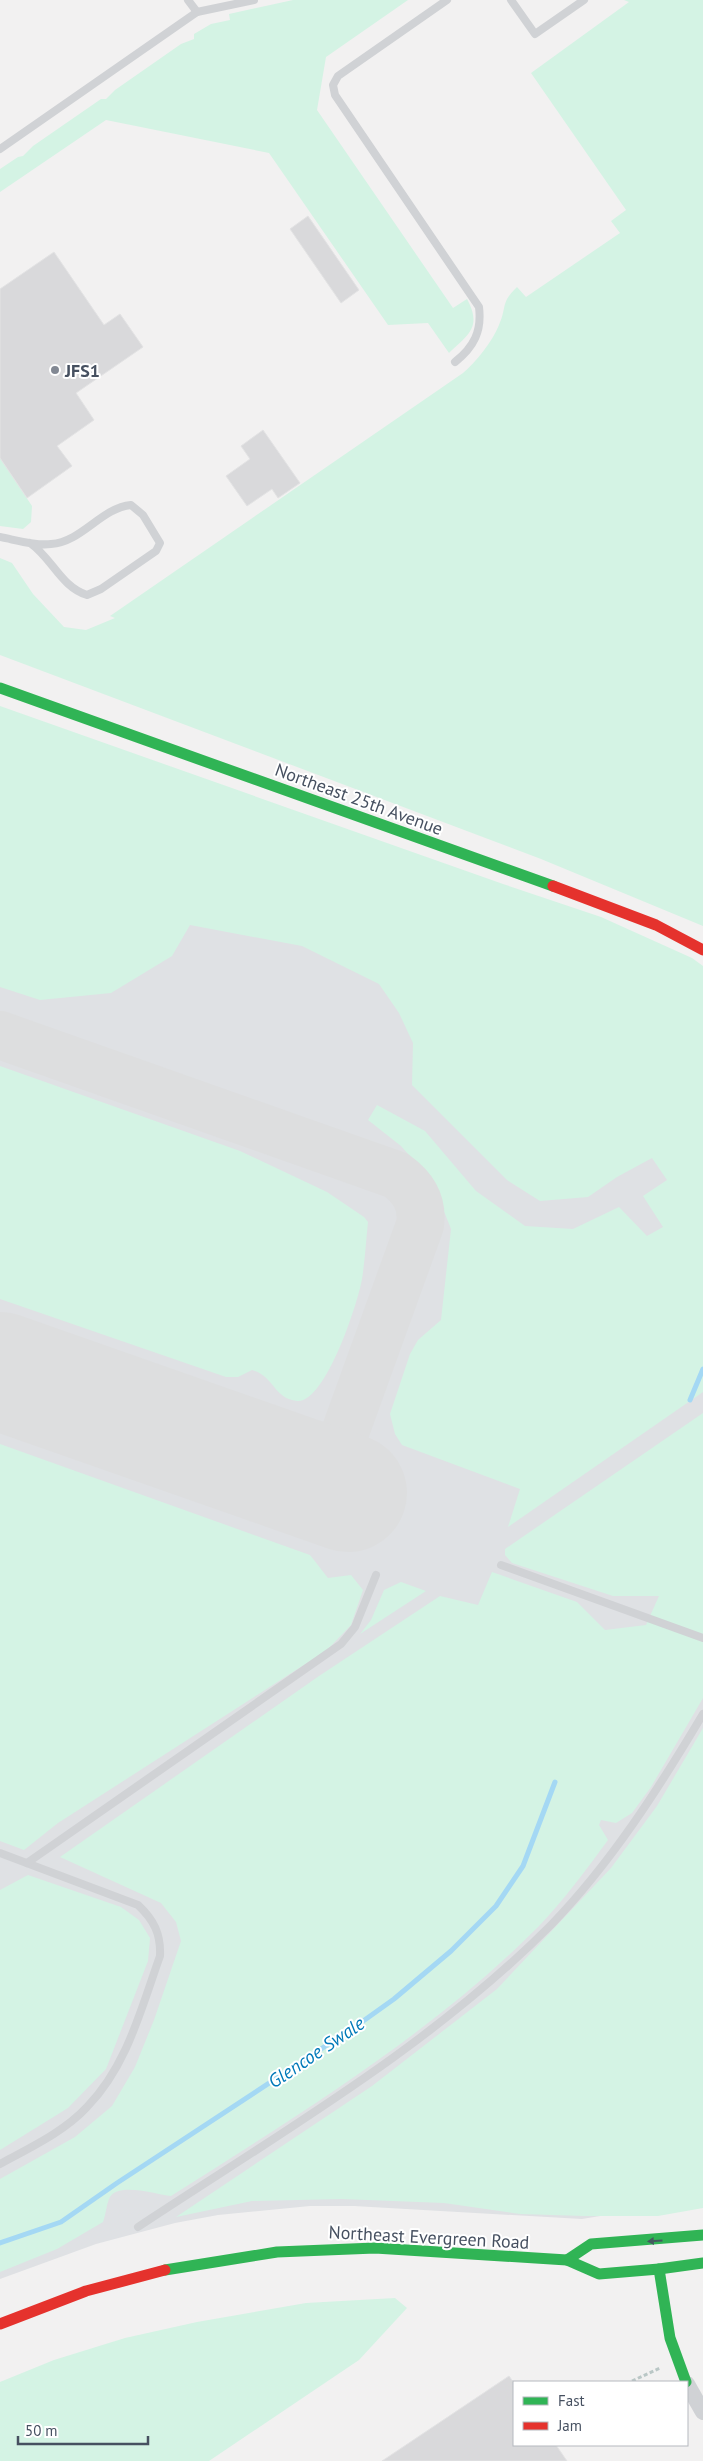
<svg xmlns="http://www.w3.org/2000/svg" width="703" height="2461" viewBox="0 0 703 2461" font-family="'PT Sans',sans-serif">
<rect width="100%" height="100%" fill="#f2f1f1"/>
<polygon fill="#dfe1e4" points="0,734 703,998 703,2199 582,2219 354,2206 310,2206 218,2215 175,2223 96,2244 0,2279"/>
<g fill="#d4f3e4">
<path d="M293 0H408L326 57 317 110 453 308 467 299C482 327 469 334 449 353L428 323 388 325 269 153 106 120 0 192V169L18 157 23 156 33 146 101 99H106L115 90 181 44 194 39V34L211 24 230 20 229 14Z"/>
<path d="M624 0H703V926L541 859 0 655V558L12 563 33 594 64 627 86 630 115 618 110 616 463 373C476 362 492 342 499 325 507 308 500 303 517 287L526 297 620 233 611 221 626 210 531 73 629 2Z"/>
<polygon points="0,458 32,506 31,522 23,529 0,526"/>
<polygon points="0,706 503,884 601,917 692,958 703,966 703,1392 508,1527 520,1489 402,1445 395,1434 390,1414 410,1354 418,1340 441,1320 451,1229 432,1181 401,1146 368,1120 377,1105 425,1131 476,1191 525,1226 573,1229 619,1207 647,1236 663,1227 643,1196 667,1180 652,1158 617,1177 588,1197 540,1201 507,1180 412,1085 413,1043 399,1013 379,984 302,946 190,925 172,956 111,993 40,1000 0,987"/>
<path d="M0 1066 240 1151 327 1192 364 1217 368 1222C366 1241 365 1260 362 1279 358 1303 325 1404 297 1401 274 1399 274 1376 252 1370L238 1377H226L0 1299Z"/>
<path d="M703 1413V1698L651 1787 632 1813 616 1823 601 1820 599 1825 608 1840C586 1870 564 1900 539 1926 432 2034 298 2115 171 2196 157 2195 116 2181 109 2199 106 2206 106 2214 103 2222L57 2249 0 2272V2179L75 2137 112 2106 135 2067 154 2020 181 1941 176 1922 161 1903 60 1857 319 1676 440 1596 478 1605 492 1572 577 1602 605 1630 646 1625 659 1596H613L512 1563 505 1555V1549Z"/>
<polygon points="0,1444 310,1555 328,1578 351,1575 363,1590 351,1625 327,1650 58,1823 24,1850 0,1841"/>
<polygon points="401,1582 426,1591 360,1634 371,1620 384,1590"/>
<polygon points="703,1728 703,2208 658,2216 584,2216 520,2214 444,2203 342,2199 252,2201 176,2217 372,2086 497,1989 611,1868 657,1806"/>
<polygon points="28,1875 121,1907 139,1920 150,1938 148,1961 106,2069 68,2108 0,2150 0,1890"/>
<polygon points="395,2298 407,2308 359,2360 209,2461 0,2461 0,2382 54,2360 125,2338 197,2322 306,2303"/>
</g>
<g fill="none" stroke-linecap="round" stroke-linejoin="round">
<g stroke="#a4d8f4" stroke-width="5">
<polyline points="690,1400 703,1369"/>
<polyline points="0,2243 61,2222 117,2183 359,2024 394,1999 451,1951 496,1906 523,1866 555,1782"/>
</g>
<path stroke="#dddedf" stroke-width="48" d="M0 1035 396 1175C414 1188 423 1203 420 1225L326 1485"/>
<polyline stroke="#dddedf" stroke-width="118" points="0,1371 348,1493"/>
</g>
<g fill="#d9d9db" stroke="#e3e3e4">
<polygon points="308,216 359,290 341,303 290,229"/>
<polygon points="54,252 104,325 120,314 143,347 76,393 94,420 57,446 72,466 27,498 0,458 0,289"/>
<polygon points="263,430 300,483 278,498 272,489 247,506 226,476 250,459 241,446"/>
<polygon points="509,2376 514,2383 514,2445 556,2445 567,2461 382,2461"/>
</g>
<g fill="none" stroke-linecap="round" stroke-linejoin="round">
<polyline stroke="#bac7c6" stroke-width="3" stroke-dasharray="4 2.5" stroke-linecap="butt" points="632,2381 660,2368"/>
<g stroke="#d0d2d5" stroke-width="8">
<polyline points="188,0 197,12"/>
<path d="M447 0 338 76 333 85 335 95 479 307C482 331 474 347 455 362"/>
<polyline points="511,0 535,34 584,0"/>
<polyline points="0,149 197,12 254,0"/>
<path d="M0 537C16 540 35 546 51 544 82 542 101 508 131 505L143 515 160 543 156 551 101 589 87 595C61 587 52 558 30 543"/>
<polyline points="501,1565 703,1638"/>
<path d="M0 1853 138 1905C154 1920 161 1934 160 1956 141 2009 127 2066 87 2107 64 2132 29 2148 0 2164"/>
<polyline points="27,1863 341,1644 355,1627 376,1575"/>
<path d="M138 2227C280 2133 431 2046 551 1925 611 1863 659 1788 703 1714"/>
</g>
<polyline stroke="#d0d2d5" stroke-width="16" points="687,2384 703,2412"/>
<g stroke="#30b455" stroke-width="11">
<polyline points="0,688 553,886"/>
<polyline points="567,2260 591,2244 703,2235"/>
<polyline points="165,2270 277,2252 375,2248 567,2260 599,2274 659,2269"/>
<polyline points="686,2382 670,2338 659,2269 703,2263"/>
</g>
<g stroke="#e5322d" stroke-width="11">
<polyline points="553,886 656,925 703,950"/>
<polyline points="0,2324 86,2291 165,2270"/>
</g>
</g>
<defs><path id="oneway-solid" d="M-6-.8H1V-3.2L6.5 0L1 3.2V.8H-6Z" transform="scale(1.25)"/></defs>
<use fill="#445a5f" href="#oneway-solid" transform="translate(655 2241) rotate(176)"/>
<circle fill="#828893" stroke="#fff" stroke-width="2" cx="55" cy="370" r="5"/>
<g text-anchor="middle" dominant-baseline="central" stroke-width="4" stroke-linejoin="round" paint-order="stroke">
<g font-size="18" font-weight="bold" fill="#465060" stroke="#fff" text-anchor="start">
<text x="65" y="370">JFS1</text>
</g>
<g font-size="18" fill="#465060" stroke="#fff">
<text transform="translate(359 799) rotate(20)">Northeast 25th Avenue</text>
<text transform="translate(429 2237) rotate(3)">Northeast Evergreen Road</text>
</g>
<g font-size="19" font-style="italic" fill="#0079b9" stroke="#fff">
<text transform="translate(316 2052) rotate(-34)">Glencoe Swale</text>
</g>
</g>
<rect x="513" y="2381" width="175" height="65" fill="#ffffff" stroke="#b5b9bf"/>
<rect x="523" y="2397" width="25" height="8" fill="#30b455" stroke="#b5b9bf"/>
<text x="558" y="2406" font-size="15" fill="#465060">Fast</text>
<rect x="523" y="2422" width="25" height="8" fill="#e5322d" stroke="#b5b9bf"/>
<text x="558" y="2431" font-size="15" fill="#465060">Jam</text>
<path d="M18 2436v8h130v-8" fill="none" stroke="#465060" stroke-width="2.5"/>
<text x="25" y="2436" font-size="15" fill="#465060" stroke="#ffffff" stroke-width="4" paint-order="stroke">50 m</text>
</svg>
